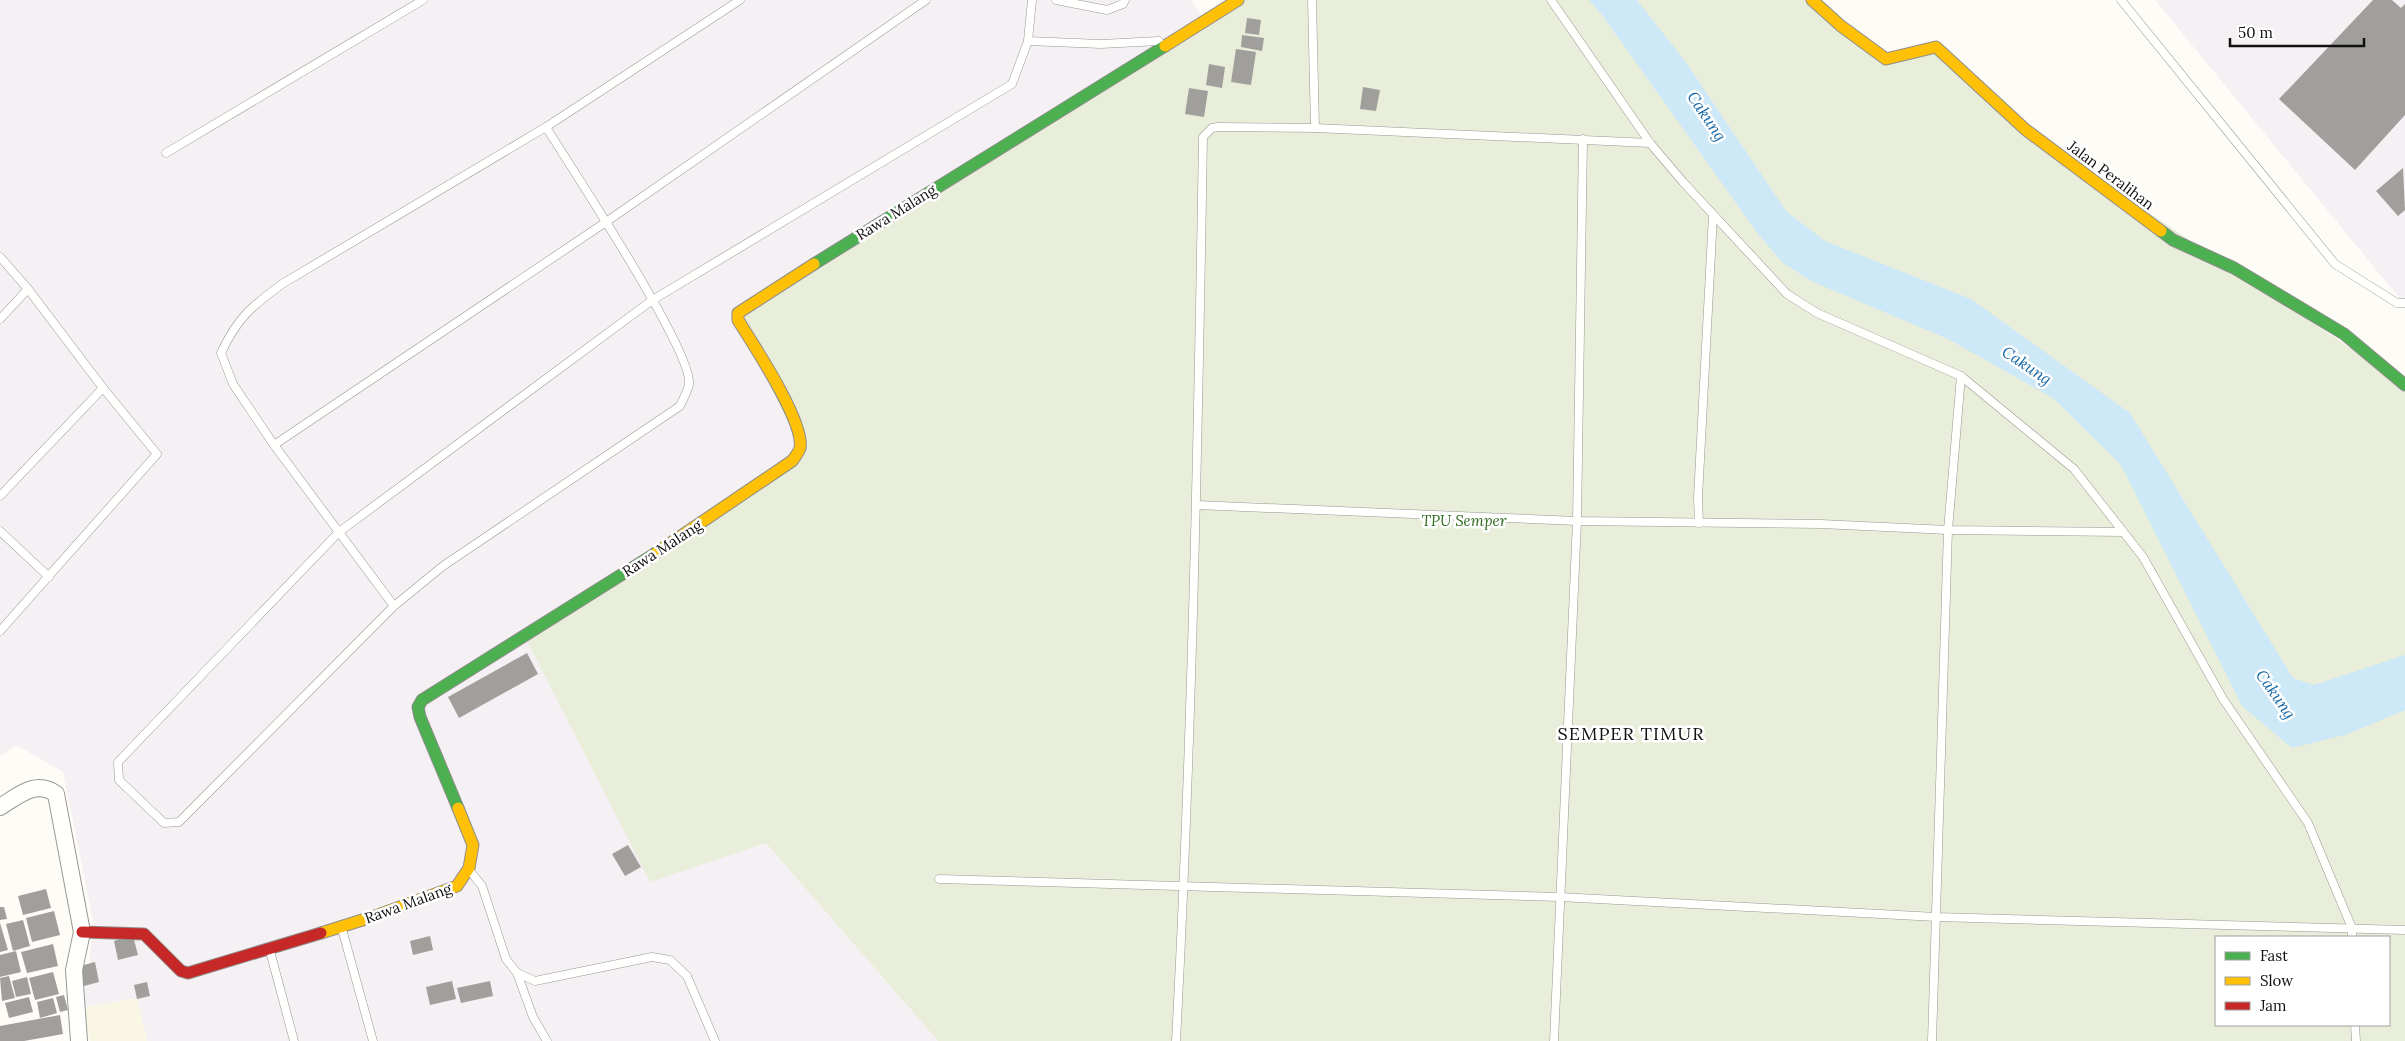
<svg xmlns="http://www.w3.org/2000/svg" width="2405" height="1041" viewBox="0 0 2405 1041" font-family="Lora,serif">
<rect width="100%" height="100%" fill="#fdfcf7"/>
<g fill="#f5f0f3">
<polygon points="0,0 1190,0 1206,21 799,436 650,881 766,843 938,1041 147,1041 137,998 83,1008 94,925 63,772 16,745 0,756"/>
<polygon points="2155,0 2405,0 2405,305"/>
</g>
<polygon fill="#f9f7e4" points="137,998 147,1041 90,1041 83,1008"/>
<path fill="#e9eedb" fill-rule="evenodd" d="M1236 0H1812L1886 59 1936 47 2026 130 2405 385V1041H938L766 843 650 882 524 635 800 447 738 320ZM2216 937H2389V1025H2216Z"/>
<polygon fill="#cde8f7" points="1589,0 1637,0 1685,61 1786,211 1825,241 1971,299 2130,413 2293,678 2314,685 2405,655 2405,710 2348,734 2292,748 2242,706 2121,465 2053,398 1948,339 1811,281 1783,263 1758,234 1602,15"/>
<g fill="#a19f9c">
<polygon points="2373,0 2392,0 2401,8 2405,4 2405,115 2355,170 2279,99"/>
<polygon points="1247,18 1261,20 1259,35 1245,33"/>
<polygon points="1242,35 1264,38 1262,51 1241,47"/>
<polygon points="1236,49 1256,52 1251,85 1231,82"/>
<polygon points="1209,64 1225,67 1222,88 1206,85"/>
<polygon points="1363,87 1380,90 1376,111 1360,109"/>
<polygon points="1189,88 1208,91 1204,117 1185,114"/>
<polygon points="2403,168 2405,210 2398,216 2376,191"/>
<polygon points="527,653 538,674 459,718 448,697"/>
<polygon points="628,845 641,867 625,876 612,854"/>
<polygon points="46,889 51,908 23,915 18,896"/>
<polygon points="0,907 4,907 7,919 0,920"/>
<polygon points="54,911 60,935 32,942 26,918"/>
<polygon points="23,920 30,946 13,951 6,924"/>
<polygon points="0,923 8,950 0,952"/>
<polygon points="133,936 138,955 118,960 114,941"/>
<polygon points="430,936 433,950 413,955 410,941"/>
<polygon points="53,944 58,966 27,973 21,952"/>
<polygon points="16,951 21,972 0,977 0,955"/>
<polygon points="95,962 99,982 84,986 80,966"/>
<polygon points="53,972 59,994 35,1000 29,978"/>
<polygon points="9,976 15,998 2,1001 0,978"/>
<polygon points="27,977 31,994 16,997 12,981"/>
<polygon points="452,981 456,999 430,1005 426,987"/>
<polygon points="490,981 493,996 461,1003 457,988"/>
<polygon points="147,982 150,996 137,999 134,985"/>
<polygon points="64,995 68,1010 60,1012 56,997"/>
<polygon points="29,997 33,1012 9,1018 5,1003"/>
<polygon points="53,998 57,1013 40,1018 37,1002"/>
<polygon points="60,1015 63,1034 24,1041 0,1041 0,1026"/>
</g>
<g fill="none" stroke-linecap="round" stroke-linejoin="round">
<g stroke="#979795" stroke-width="9">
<g id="lane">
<polyline points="1056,0 1107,10 1123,4 1125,0"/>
<polyline points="1312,0 1315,128"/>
<polyline points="1551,0 1650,143 1683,182 1787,294 1817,313 1961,376 2074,469 2143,557 2223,699 2308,823 2352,928 2352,937"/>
<polyline points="2121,0 2335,264 2397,303 2405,303"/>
<polyline points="1028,41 1101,44 1159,41"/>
<path d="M546 127C570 166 693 351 689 384 688 391 683 399 680 406L443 566 394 606 179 822 164 823 119 780 118 762 339 532 651 301 1012 84 1028 41 1032 0"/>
<polyline points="166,153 423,0"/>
<polyline points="0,257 28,289 103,388 157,454 0,631"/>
<polyline points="0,319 28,289"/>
<polyline points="274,445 606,222 926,0"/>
<polyline points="0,496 103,388"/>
<polyline points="1197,505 1577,521 1821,524 1948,530 2123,532"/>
<polyline points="1699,523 1698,497 1713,215"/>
<polyline points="0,531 49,577"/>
<path d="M394 606 274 445 233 384 221 353C238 317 251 307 282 284L546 127 740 0"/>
<polyline points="470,871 482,886 506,959 517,973 535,981 652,957 670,960 687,976 715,1041"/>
<polyline points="939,879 1560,897 1936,917 2405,930"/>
<polyline points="342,929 373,1041"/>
<polyline points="270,951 294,1041"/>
<polyline points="517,973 533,1017 547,1041"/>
<polyline points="2355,1025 2356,1041"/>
<path d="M1176 1041C1192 740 1198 439 1203 137L1212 128 1218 127 1315 128 1650 143"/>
<polyline points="1554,1041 1577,521 1583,139"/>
<polyline points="1932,1041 1948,530 1961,376"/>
</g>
</g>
<g stroke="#979795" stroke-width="18">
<path id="street" d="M0 807C18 796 36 779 56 794L82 932 74 970 79 1041"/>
</g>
<g stroke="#8e8d8b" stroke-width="13">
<g id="fast">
<polyline points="2161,231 2173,240 2234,268 2344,334 2405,385"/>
<polyline points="814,264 1165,46"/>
<polyline points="458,808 420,717 418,707 422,700 656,553"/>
</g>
</g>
<g stroke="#8e8d8b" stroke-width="13">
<g id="slow">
<polyline points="1812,0 1841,26 1886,59 1936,47 2026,130 2161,231"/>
<polyline points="1165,46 1238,0"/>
<path d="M656 553 792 461C795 457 799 452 800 448 805 422 753 344 738 320V313L814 264"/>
<polyline points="321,933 375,916 457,886 469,868 473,845 458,808"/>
</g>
</g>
<g stroke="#8e8d8b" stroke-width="13">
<polyline id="jam" points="82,932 144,934 181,971 188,973 321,933"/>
</g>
<use href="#lane" stroke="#fffffe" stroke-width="8"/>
<use href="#street" stroke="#fffffe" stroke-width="16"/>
<use href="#fast" stroke="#4caf50" stroke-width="11"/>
<use href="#slow" stroke="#ffc107" stroke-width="11"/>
<use href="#jam" stroke="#c62828" stroke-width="11"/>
</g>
<g text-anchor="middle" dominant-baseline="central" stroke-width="5" stroke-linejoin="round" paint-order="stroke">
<g font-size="15" fill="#111" stroke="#fff">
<text transform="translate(2111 175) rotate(37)">Jalan Peralihan</text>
<text transform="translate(896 212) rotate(-32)">Rawa Malang</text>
<text transform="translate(662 548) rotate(-33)">Rawa Malang</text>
<text transform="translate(408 903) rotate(-20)">Rawa Malang</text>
</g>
<g font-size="15" font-style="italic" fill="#2f6b1f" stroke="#fff">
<text x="1464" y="520">TPU Semper</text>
</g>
<g font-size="16" font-style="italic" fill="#1768a6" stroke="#fff">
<text transform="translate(1707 116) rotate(56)">Cakung</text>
<text transform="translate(2027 365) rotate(34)">Cakung</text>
<text transform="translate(2276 694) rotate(55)">Cakung</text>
</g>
<g font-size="18" letter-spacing="1" fill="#111" stroke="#fff">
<text x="1631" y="733">SEMPER TIMUR</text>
</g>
</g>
<rect x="2215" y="936" width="175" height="90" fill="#ffffff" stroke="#a0a0a0"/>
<rect x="2225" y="952" width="25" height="8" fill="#4caf50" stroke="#a0a0a0"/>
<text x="2260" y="961" font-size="15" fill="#111111">Fast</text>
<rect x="2225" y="977" width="25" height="8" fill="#ffc107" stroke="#a0a0a0"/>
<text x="2260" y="986" font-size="15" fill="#111111">Slow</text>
<rect x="2225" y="1002" width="25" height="8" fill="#c62828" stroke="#a0a0a0"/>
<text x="2260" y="1011" font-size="15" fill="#111111">Jam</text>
<path d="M2230 38v8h134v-8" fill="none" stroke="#111111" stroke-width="2.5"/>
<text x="2238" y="38" font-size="15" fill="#111111" stroke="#ffffff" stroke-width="4" paint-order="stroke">50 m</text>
</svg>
